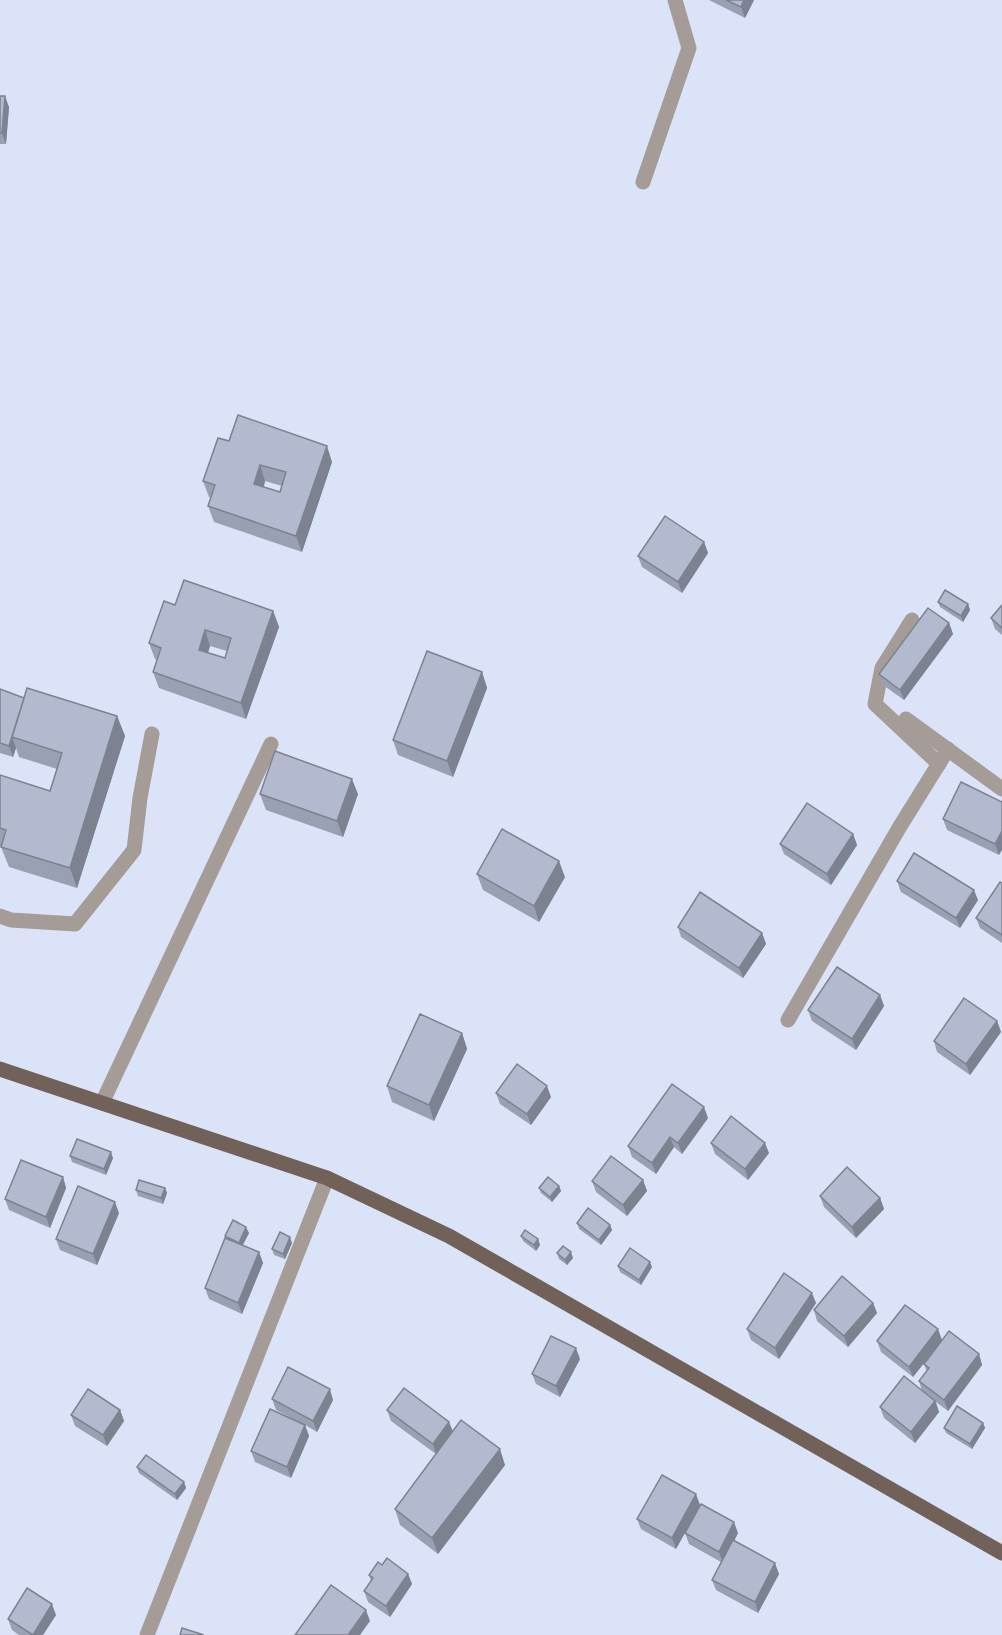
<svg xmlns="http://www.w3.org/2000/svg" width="1002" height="1635" viewBox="0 0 1002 1635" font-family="Inter,sans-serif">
<rect width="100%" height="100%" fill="#dbe3f9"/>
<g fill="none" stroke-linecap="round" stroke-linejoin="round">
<g stroke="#a69c97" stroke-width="15">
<polyline points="643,182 689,48 675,0"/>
<polyline points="912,620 882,668 875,704 939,764"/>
<polyline points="906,719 1002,789"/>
<polyline points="0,916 11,920 75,924 134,850 140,798 152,734"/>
<polyline points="788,1020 899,828 948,749"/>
<polyline points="102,1103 271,744"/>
<polyline points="147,1635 327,1178"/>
</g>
<polyline stroke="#726158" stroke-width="15" points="0,1069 327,1178 449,1236 1002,1553"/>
</g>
<g fill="#99a0b2" fill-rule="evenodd">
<polygon points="709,0 754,0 745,18"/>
<polygon points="0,96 9,107 6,144 0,144"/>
<path d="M229 441 332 462 302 552 214 522 208 506 211 498 209 497 203 481ZM265 481 282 486 280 492 264 487Z"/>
<polygon points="704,542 708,553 682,593 642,567 638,556"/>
<polygon points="938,602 968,604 970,610 963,622 940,607"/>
<polygon points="1002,605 1002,635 995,629 991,618"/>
<path d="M273 611 279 627 246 719 159 688 153 672 157 660 155 659 149 643ZM210 646 227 651 225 658 208 653Z"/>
<polygon points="949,623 953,634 904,700 883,685 879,674"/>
<polygon points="482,672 487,688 453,777 398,755 393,740"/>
<polygon points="0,689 24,698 117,716 125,736 77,888 9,867 1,847 0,846 0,776 50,791 57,769 19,757 16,748 13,757 0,753"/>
<polygon points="260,794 358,794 343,837 266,810"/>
<polygon points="1002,802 999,855 947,830 943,819"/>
<polygon points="853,834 857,845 831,885 784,854 780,844"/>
<polygon points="477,874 565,877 539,922 483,890"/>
<polygon points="897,881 978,900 960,928 901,892"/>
<polygon points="1002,883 1002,943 980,928 976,918"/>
<polygon points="678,927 762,933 766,944 743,978 681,937"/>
<polygon points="880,995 884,1006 856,1050 812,1021 808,1010"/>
<polygon points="997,1021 1001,1032 970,1075 937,1052 934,1041"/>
<polygon points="462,1033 467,1049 434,1121 392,1102 387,1086"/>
<polygon points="496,1093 551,1097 531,1125 500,1104"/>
<polygon points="708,1118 682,1154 674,1147 656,1174 632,1157 628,1146"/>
<polygon points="711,1143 769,1153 748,1180 715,1154"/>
<polygon points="70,1156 113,1158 106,1175 72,1162"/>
<polygon points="63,1177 66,1188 50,1228 9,1210 5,1199"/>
<polygon points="643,1180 647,1191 627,1216 596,1192 592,1181"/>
<polygon points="559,1186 561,1191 552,1202 541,1193 539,1188"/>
<polygon points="165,1188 167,1193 163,1204 138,1196 136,1190"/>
<polygon points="820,1196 880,1198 884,1209 856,1238 824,1207"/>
<polygon points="119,1213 97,1265 60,1250 56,1239"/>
<polygon points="577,1223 610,1225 612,1230 601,1245 579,1229"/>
<polygon points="249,1233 243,1245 259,1252 263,1263 242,1314 209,1299 205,1288 226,1238 225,1236"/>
<polygon points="521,1236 538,1239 540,1245 536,1251 523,1241"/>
<polygon points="292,1243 285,1259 274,1255 272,1249"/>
<polygon points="557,1253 573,1258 567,1265 559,1259"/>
<polygon points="618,1266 652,1267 641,1285 620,1272"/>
<polygon points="816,1303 779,1359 751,1340 747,1329"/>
<polygon points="873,1303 877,1313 848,1347 817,1321 814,1310"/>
<polygon points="942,1340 913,1377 881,1352 877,1341"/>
<polygon points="979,1354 982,1365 948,1411 936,1402 939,1412 915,1443 884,1418 880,1407 922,1391 919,1381 927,1372 924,1364"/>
<polygon points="580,1359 560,1397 536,1384 532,1374"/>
<polygon points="272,1399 333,1400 317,1432 305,1425 309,1436 291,1478 255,1462 251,1451 301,1423 276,1410"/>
<polygon points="120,1410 124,1421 107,1446 75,1426 71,1415"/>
<polygon points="387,1410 449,1422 453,1431 505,1465 438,1554 400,1525 395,1509 436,1454 391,1421"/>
<polygon points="983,1423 985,1428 972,1449 946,1433 944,1428"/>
<polygon points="137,1467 184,1482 186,1488 177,1500 139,1473"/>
<polygon points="700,1505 738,1533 734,1541 779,1574 758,1613 716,1590 712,1580 721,1562 689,1544 685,1533 676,1549 641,1529 637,1519"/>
<polygon points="382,1565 408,1574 412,1584 390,1617 368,1602 364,1591 371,1581 369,1575"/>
<polygon points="56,1615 43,1635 19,1635 12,1630 8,1619"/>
</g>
<g fill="#7d8291">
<polygon points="744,0 754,0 745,18 741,7"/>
<polygon points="5,96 9,107 6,144 2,133"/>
<polygon points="327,446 332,462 302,552 296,536"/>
<polygon points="260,465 265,481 260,500 254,484"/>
<polygon points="704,542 708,553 682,593 678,582"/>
<polygon points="968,604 970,610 963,622 961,616"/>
<polygon points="273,611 279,627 246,719 241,703"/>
<polygon points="949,623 953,634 904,700 900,690"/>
<polygon points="205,630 210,646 204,666 199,650"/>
<polygon points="482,672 487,688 453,777 447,761"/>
<polygon points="117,716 125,736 77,888 70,868"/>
<polygon points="12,737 16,748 13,757 9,746"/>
<polygon points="352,779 358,794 343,837 337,821"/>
<polygon points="1002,831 1002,850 999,855 995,844"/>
<polygon points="853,834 857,845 831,885 827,874"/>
<polygon points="559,861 565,877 539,922 534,906"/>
<polygon points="974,890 978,900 960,928 956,918"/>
<polygon points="762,933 766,944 743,978 739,968"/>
<polygon points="880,995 884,1006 856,1050 852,1039"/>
<polygon points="997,1021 1001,1032 970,1075 966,1064"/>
<polygon points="462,1033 467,1049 434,1121 429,1105"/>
<polygon points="547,1086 551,1097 531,1125 527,1114"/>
<polygon points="704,1107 708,1118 682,1154 678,1143"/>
<polygon points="670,1137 674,1147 656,1174 652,1163"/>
<polygon points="765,1143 769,1153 748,1180 745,1169"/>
<polygon points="111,1152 113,1158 106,1175 104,1169"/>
<polygon points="63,1177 66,1188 50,1228 46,1217"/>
<polygon points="643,1180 647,1191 627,1216 623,1205"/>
<polygon points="559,1186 561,1191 552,1202 550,1197"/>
<polygon points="165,1188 167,1193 163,1204 161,1198"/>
<polygon points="880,1198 884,1209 856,1238 852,1227"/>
<polygon points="115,1202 119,1213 97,1265 93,1254"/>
<polygon points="610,1225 612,1230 601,1245 599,1240"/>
<polygon points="246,1227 249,1233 241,1248 239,1243"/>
<polygon points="290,1237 292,1243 285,1259 283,1254"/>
<polygon points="538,1239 540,1245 536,1251 534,1245"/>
<polygon points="259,1252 263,1263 242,1314 238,1303"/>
<polygon points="571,1252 573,1258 567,1265 565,1260"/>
<polygon points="650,1262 652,1267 641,1285 639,1280"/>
<polygon points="812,1293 816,1303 779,1359 775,1348"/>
<polygon points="873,1303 877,1313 848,1347 844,1336"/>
<polygon points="938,1329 942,1340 913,1377 909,1367"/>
<polygon points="576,1348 580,1359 560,1397 556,1386"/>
<polygon points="979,1354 982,1365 948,1411 944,1400"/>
<polygon points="330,1389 333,1400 317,1432 313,1421"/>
<polygon points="935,1401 939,1412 915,1443 911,1432"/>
<polygon points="120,1410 124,1421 107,1446 103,1435"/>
<polygon points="449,1422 453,1433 436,1455 433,1444"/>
<polygon points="983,1423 985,1428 972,1449 970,1444"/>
<polygon points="305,1425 309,1436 291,1478 287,1467"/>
<polygon points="500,1449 505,1465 438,1554 432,1538"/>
<polygon points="184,1482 186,1488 177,1500 175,1494"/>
<polygon points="696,1494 700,1505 676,1549 672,1538"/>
<polygon points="734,1522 738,1533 723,1563 719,1552"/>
<polygon points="775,1563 779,1574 758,1613 755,1602"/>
<polygon points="408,1574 412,1584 390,1617 386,1606"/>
<polygon points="52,1604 56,1615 43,1635 33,1635"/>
<polygon points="366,1610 370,1621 360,1635 348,1635"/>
</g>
<g fill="#b2bacf" stroke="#7d8291" stroke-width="1.5" fill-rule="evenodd">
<polygon points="726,0 744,0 741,7"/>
<polygon points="0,96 5,96 2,133 0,133"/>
<path d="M238 415 327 446 296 536 208 506 215 485 203 481 218 438 229 441ZM260 465 286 472 280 492 254 484Z"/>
<polygon points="665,516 704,542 678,582 638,556"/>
<path d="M184 580 273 611 241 703 153 672 161 648 149 643 164 601 175 605ZM205 630 231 638 225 658 199 650Z"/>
<polygon points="945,590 968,604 961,616 938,602"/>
<polygon points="1002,605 1002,628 991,618"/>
<polygon points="928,608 949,623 900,690 879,674"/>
<polygon points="427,651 482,672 447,761 393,740"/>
<polygon points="27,688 117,716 70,868 1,847 6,830 0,828 0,775 50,791 62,753 12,737"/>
<polygon points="0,689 24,698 9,746 0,743"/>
<polygon points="275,751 352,779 337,821 260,794"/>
<polygon points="961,782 1002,802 1002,831 995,844 943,819"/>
<polygon points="807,803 853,834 827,874 780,844"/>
<polygon points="502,829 559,861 534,906 477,874"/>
<polygon points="914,853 974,890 956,918 897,881"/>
<polygon points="1000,882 1002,883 1002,935 976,918"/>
<polygon points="700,892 762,933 739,968 678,927"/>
<polygon points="837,967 880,995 852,1039 808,1010"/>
<polygon points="964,998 997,1021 966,1064 934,1041"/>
<polygon points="420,1014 462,1033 429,1105 387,1086"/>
<polygon points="517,1064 547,1086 527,1114 496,1093"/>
<polygon points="672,1084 704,1107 678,1143 670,1137 652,1163 628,1146"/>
<polygon points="731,1116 765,1143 745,1169 711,1143"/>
<polygon points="77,1139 111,1152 104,1169 70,1156"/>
<polygon points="611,1156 643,1180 623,1205 592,1181"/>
<polygon points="21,1160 63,1177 46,1217 5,1199"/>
<polygon points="847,1167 880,1198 852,1227 820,1196"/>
<polygon points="548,1177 559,1186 550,1197 539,1188"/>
<polygon points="139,1180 165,1188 161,1198 136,1190"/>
<polygon points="78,1186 115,1202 93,1254 56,1239"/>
<polygon points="588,1208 610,1225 599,1240 577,1223"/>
<polygon points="233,1220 246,1227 239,1243 225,1236"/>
<polygon points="525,1230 538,1239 534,1245 521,1236"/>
<polygon points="280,1232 290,1237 283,1254 272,1249"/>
<polygon points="225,1238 259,1252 238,1303 205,1288"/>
<polygon points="563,1246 571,1252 565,1260 557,1253"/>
<polygon points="630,1248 650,1262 639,1280 618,1266"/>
<polygon points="784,1273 812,1293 775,1348 747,1329"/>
<polygon points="842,1276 873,1303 844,1336 814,1310"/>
<polygon points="905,1305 938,1329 909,1367 877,1341"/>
<polygon points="949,1331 979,1354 944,1400 919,1381 929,1368 924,1364"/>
<polygon points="551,1336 576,1348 556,1386 532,1374"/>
<polygon points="288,1367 330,1389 313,1421 272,1399"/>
<polygon points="904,1376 935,1401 911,1432 880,1407"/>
<polygon points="404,1388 449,1422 433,1444 387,1410"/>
<polygon points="88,1389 120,1410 103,1435 71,1415"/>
<polygon points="957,1406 983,1423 970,1444 944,1428"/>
<polygon points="270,1409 305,1425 287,1467 251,1451"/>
<polygon points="461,1420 500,1449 432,1538 395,1509"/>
<polygon points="146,1455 184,1482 175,1494 137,1467"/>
<polygon points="662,1475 696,1494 672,1538 637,1519"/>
<polygon points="701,1504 734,1522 719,1552 685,1533"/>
<polygon points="733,1540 775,1563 755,1602 712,1580"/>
<polygon points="387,1558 408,1574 386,1606 364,1591 373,1578 369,1575 378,1562 382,1565"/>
<polygon points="331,1585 366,1610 348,1635 295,1635"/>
<polygon points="27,1588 52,1604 33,1635 8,1619"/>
<polygon points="182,1628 204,1635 180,1635"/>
</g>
</svg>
